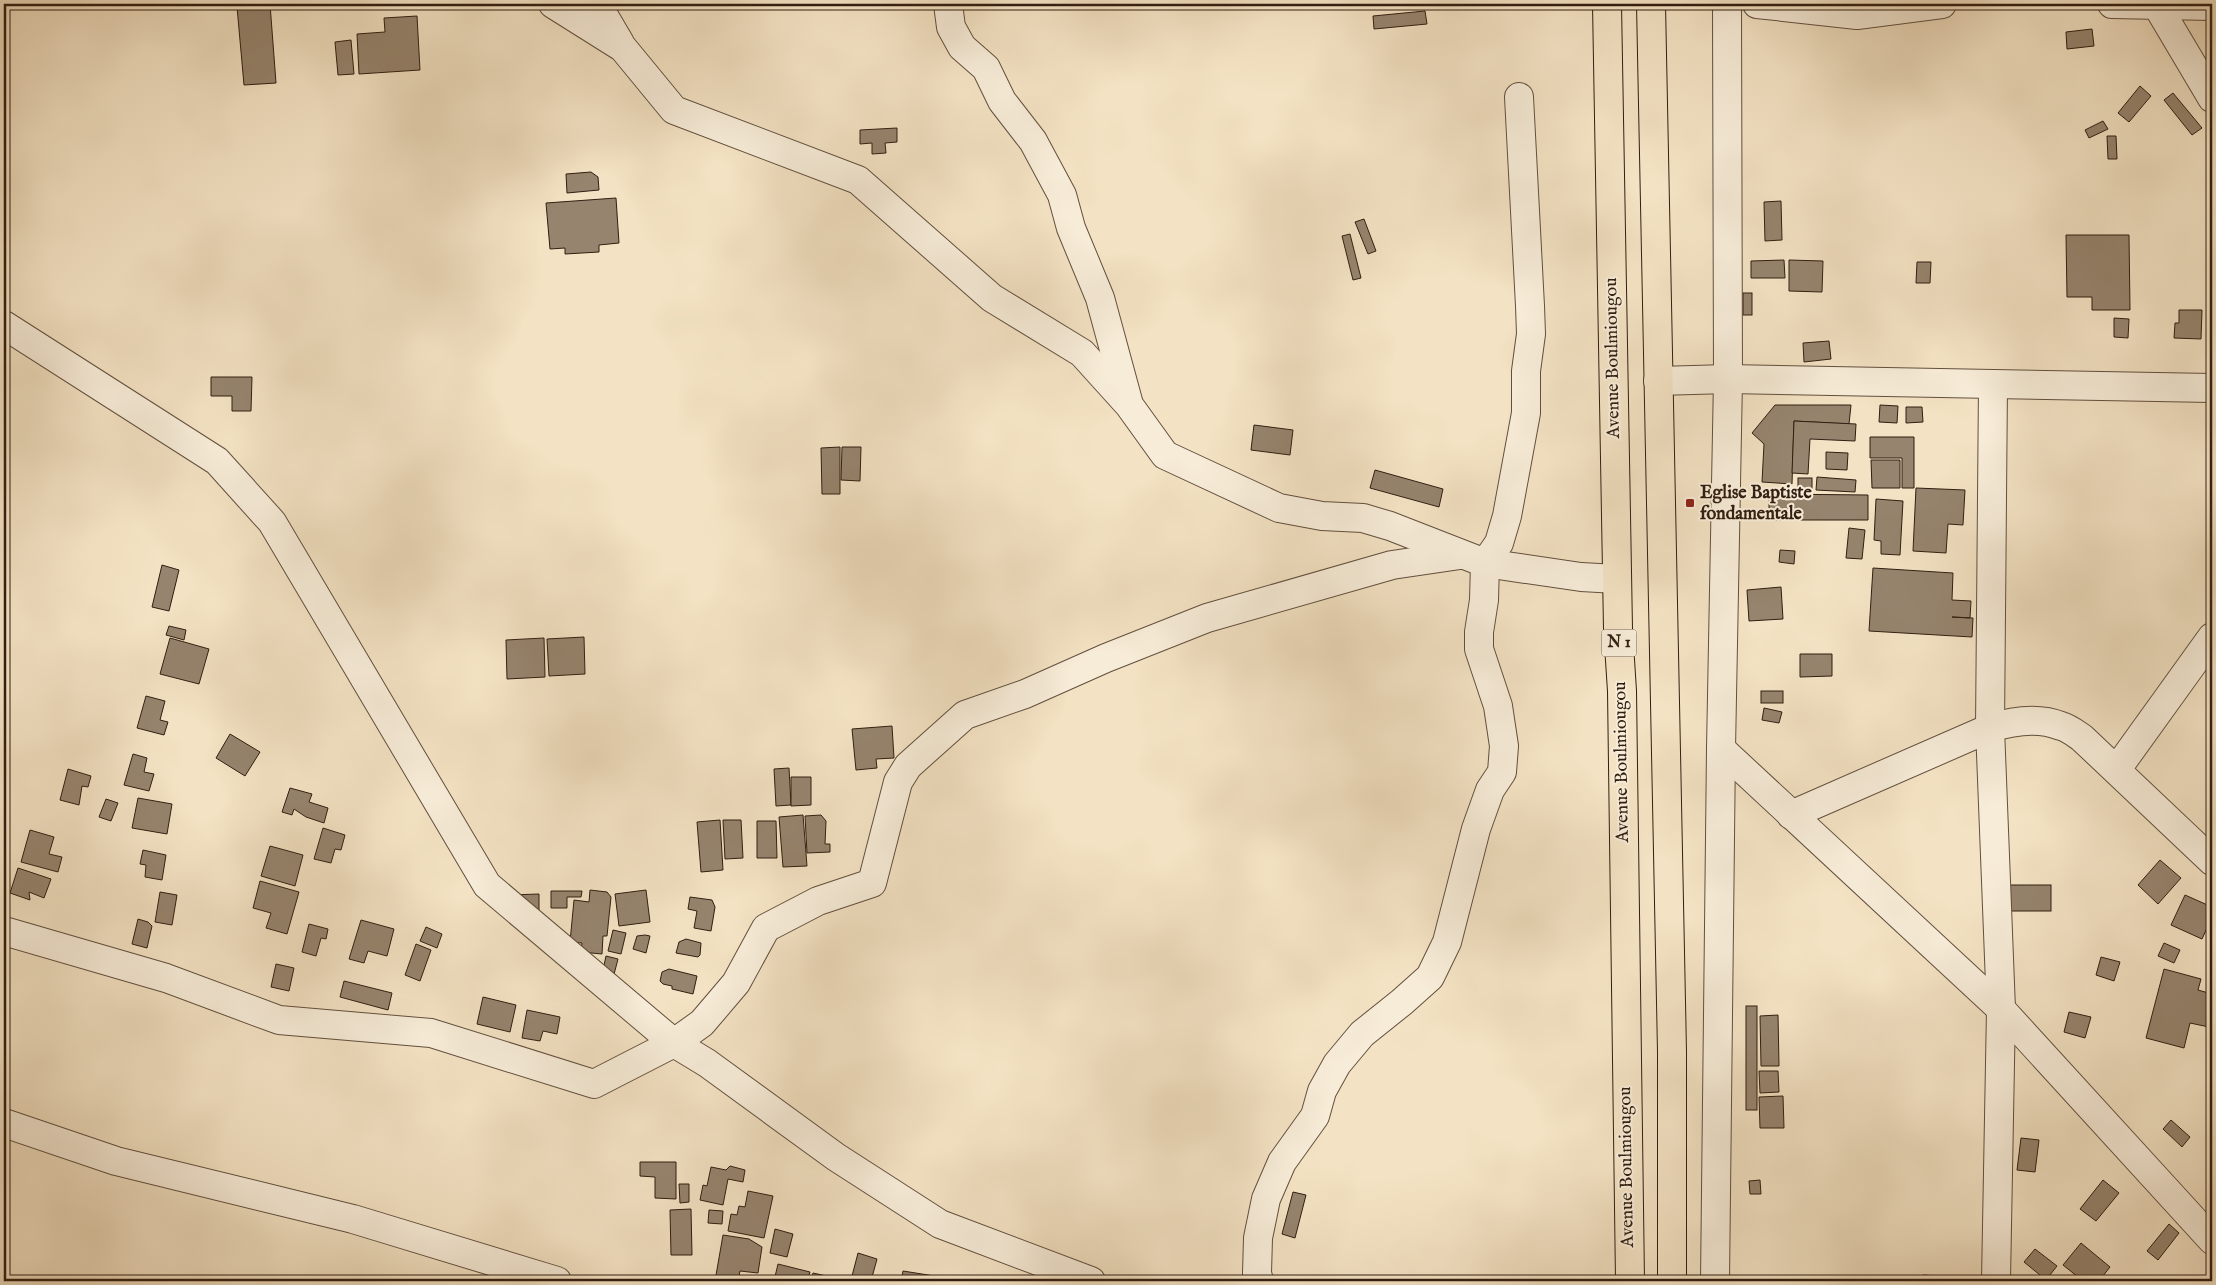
<svg xmlns="http://www.w3.org/2000/svg" width="2216" height="1285" viewBox="0 0 2216 1285" font-family="'IM FELL English',serif">
<rect width="100%" height="100%" fill="#f3e2c3"/>
<filter id="stains"><feTurbulence type="fractalNoise" baseFrequency=".004" numOctaves="4"/><feColorMatrix values="0 0 0 0 .2 0 0 0 0 .09 0 0 0 0 .02 0 0 0 .5 -.17"/></filter>
<radialGradient id="worn" r=".72"><stop offset=".6" stop-color="#630" stop-opacity="0"/><stop offset="1" stop-color="#630" stop-opacity=".3"/></radialGradient>
<g fill="#96846e" stroke="#311e11">
<polygon points="270,4 276,83 244,85 237,7"/>
<polygon points="1425,11 1427,24 1374,29 1373,16"/>
<polygon points="417,16 420,70 359,74 357,34 385,32 384,18"/>
<polygon points="2092,29 2094,46 2067,49 2066,32"/>
<polygon points="351,40 354,74 338,75 335,42"/>
<polygon points="2140,86 2151,96 2129,122 2118,113"/>
<polygon points="2173,93 2202,128 2192,135 2164,100"/>
<polygon points="2103,121 2108,129 2089,138 2085,130"/>
<polygon points="897,128 897,142 885,143 886,153 872,154 872,143 860,144 860,130"/>
<polygon points="2107,136 2116,136 2117,159 2108,159"/>
<polygon points="591,172 598,177 599,190 567,193 566,174"/>
<polygon points="616,198 619,243 599,245 599,252 565,254 565,248 550,249 546,203"/>
<polygon points="1781,201 1782,240 1765,241 1764,202"/>
<polygon points="1364,219 1376,251 1368,254 1355,222"/>
<polygon points="1350,234 1361,278 1353,280 1342,236"/>
<polygon points="2066,235 2129,235 2130,310 2092,310 2092,297 2067,297"/>
<polygon points="2212,235 2212,251 2208,252 2207,236"/>
<polygon points="1784,260 1785,278 1751,278 1751,261"/>
<polygon points="1789,260 1823,261 1822,292 1789,291"/>
<polygon points="1917,262 1931,262 1930,283 1916,283"/>
<rect x="1743" y="293" width="9" height="22"/>
<polygon points="2179,310 2202,310 2201,339 2174,338 2175,323 2179,323"/>
<polygon points="2114,318 2129,319 2128,338 2114,337"/>
<polygon points="1829,341 1831,359 1804,362 1803,343"/>
<polygon points="211,377 252,377 251,411 232,411 232,396 211,396"/>
<polygon points="1775,405 1851,405 1849,424 1794,421 1792,484 1762,482 1764,444 1752,433"/>
<polygon points="1880,405 1898,406 1897,423 1879,422"/>
<polygon points="1906,407 1922,407 1923,422 1906,423"/>
<polygon points="1794,421 1856,424 1855,441 1810,439 1808,474 1792,473"/>
<polygon points="1254,425 1293,430 1290,455 1251,450"/>
<polygon points="1870,437 1914,437 1914,488 1902,488 1902,458 1870,458"/>
<polygon points="840,447 840,494 822,494 821,448"/>
<polygon points="842,447 861,447 860,481 841,480"/>
<polygon points="1826,452 1848,453 1847,470 1826,469"/>
<polygon points="1871,460 1900,460 1900,488 1872,488"/>
<polygon points="1375,470 1443,489 1439,507 1370,488"/>
<polygon points="1817,477 1856,480 1855,492 1816,490"/>
<rect x="1798" y="478" width="14" height="13"/>
<polygon points="1916,488 1965,490 1963,525 1948,524 1946,553 1913,551"/>
<polygon points="1769,494 1868,495 1868,520 1769,520"/>
<polygon points="1876,499 1903,501 1900,555 1881,554 1881,541 1874,540"/>
<polygon points="1849,528 1865,530 1862,559 1846,558"/>
<polygon points="1780,550 1795,551 1794,564 1779,562"/>
<polygon points="162,565 179,570 169,611 152,607"/>
<polygon points="1873,568 1953,573 1952,600 1971,601 1970,618 1952,617 1973,618 1972,637 1869,631"/>
<polygon points="1781,587 1783,619 1749,621 1747,590"/>
<polygon points="169,626 186,630 184,640 166,635"/>
<polygon points="584,637 585,674 549,676 547,639"/>
<polygon points="170,638 209,649 199,684 160,674"/>
<polygon points="544,638 545,677 507,679 506,640"/>
<polygon points="1800,654 1832,654 1832,676 1800,677"/>
<rect x="1761" y="691" width="22" height="12"/>
<polygon points="146,696 165,701 160,720 168,722 164,735 137,728"/>
<polygon points="1764,708 1782,712 1779,723 1762,720"/>
<polygon points="892,726 894,758 876,759 877,768 856,770 852,729"/>
<polygon points="230,734 260,752 245,776 216,758"/>
<polygon points="133,754 147,758 144,772 154,774 149,791 124,785"/>
<polygon points="789,768 791,805 776,806 774,769"/>
<polygon points="68,769 91,776 88,787 82,786 79,805 60,800"/>
<polygon points="791,777 811,777 811,805 791,806"/>
<polygon points="290,788 312,794 309,802 328,808 324,823 306,817 294,809 292,815 282,812"/>
<polygon points="138,798 172,804 167,834 132,828"/>
<polygon points="106,799 118,803 111,821 99,817"/>
<polygon points="803,815 807,866 783,867 779,817"/>
<polygon points="821,815 826,821 825,844 830,844 830,852 807,853 805,816"/>
<polygon points="720,820 723,870 701,872 697,822"/>
<polygon points="723,820 741,820 743,858 725,859"/>
<polygon points="757,821 776,821 777,858 757,858"/>
<polygon points="323,828 345,835 341,850 335,849 331,863 314,859"/>
<polygon points="30,830 54,837 49,854 62,857 58,872 21,862"/>
<polygon points="270,846 303,855 295,886 261,876"/>
<polygon points="143,850 166,855 162,880 145,877 146,865 140,864"/>
<polygon points="2160,860 2181,878 2158,904 2138,885"/>
<polygon points="18,868 51,879 44,898 29,892 30,900 10,893"/>
<polygon points="260,881 299,892 287,934 266,928 271,913 253,908"/>
<rect x="2005" y="885" width="46" height="26"/>
<polygon points="590,890 607,892 611,897 607,936 603,936 602,954 581,952 582,943 570,942 574,900 589,902"/>
<polygon points="646,890 650,922 619,926 615,894"/>
<polygon points="551,891 582,891 581,897 567,897 567,908 551,908"/>
<polygon points="160,892 177,895 172,925 155,922"/>
<polygon points="539,894 539,913 509,895"/>
<polygon points="2185,895 2212,907 2212,917 2202,939 2171,925"/>
<polygon points="690,897 712,900 715,907 711,931 694,928 697,911 688,909"/>
<polygon points="138,919 148,922 152,926 147,948 132,944"/>
<polygon points="361,920 394,929 387,956 368,951 364,963 349,959"/>
<polygon points="309,924 328,929 326,939 321,938 316,956 302,952"/>
<polygon points="426,927 442,934 437,948 420,941"/>
<polygon points="613,930 626,933 621,954 608,951"/>
<polygon points="645,935 650,936 646,953 633,949 637,936"/>
<polygon points="686,939 701,943 700,955 698,957 676,953 679,942"/>
<polygon points="2164,943 2180,950 2174,963 2158,956"/>
<polygon points="416,944 431,950 420,981 405,975"/>
<polygon points="606,956 618,959 612,982 601,979"/>
<polygon points="2101,957 2120,962 2114,981 2096,975"/>
<polygon points="276,964 294,968 289,991 271,987"/>
<polygon points="669,969 697,976 693,994 672,989 672,986 663,984 660,981 662,972"/>
<polygon points="2164,969 2201,979 2198,990 2212,994 2212,1015 2209,1027 2190,1023 2184,1048 2146,1038"/>
<polygon points="344,981 392,993 388,1010 340,997"/>
<polygon points="483,997 516,1005 510,1032 477,1024"/>
<rect x="1746" y="1006" width="11" height="104"/>
<polygon points="527,1010 560,1017 557,1034 543,1031 540,1041 522,1038"/>
<polygon points="2069,1012 2091,1017 2085,1038 2064,1032"/>
<polygon points="1778,1015 1779,1066 1761,1066 1760,1016"/>
<polygon points="1759,1071 1778,1071 1779,1092 1760,1093"/>
<polygon points="1783,1096 1784,1128 1760,1128 1759,1097"/>
<polygon points="2171,1120 2190,1137 2182,1147 2163,1129"/>
<polygon points="2021,1138 2039,1140 2035,1172 2017,1170"/>
<polygon points="640,1162 676,1162 676,1199 655,1198 655,1177 640,1176"/>
<polygon points="730,1166 745,1170 743,1182 728,1179 723,1205 700,1200 703,1185 707,1186 711,1167 726,1170"/>
<polygon points="1760,1180 1761,1194 1750,1194 1749,1181"/>
<polygon points="2103,1180 2119,1193 2096,1221 2080,1209"/>
<polygon points="679,1184 689,1184 689,1202 680,1203"/>
<polygon points="748,1191 773,1196 764,1238 728,1231 731,1214 737,1215 739,1206 745,1207"/>
<polygon points="1293,1192 1306,1195 1295,1238 1282,1234"/>
<polygon points="691,1209 692,1255 671,1255 670,1210"/>
<polygon points="709,1210 723,1211 722,1224 708,1223"/>
<polygon points="2169,1224 2179,1233 2158,1260 2147,1251"/>
<polygon points="775,1229 793,1234 787,1257 770,1253"/>
<polygon points="723,1235 749,1239 762,1247 758,1273 740,1271 738,1281 715,1281"/>
<polygon points="2081,1243 2110,1267 2099,1281 2083,1281 2063,1265"/>
<polygon points="2035,1249 2057,1266 2046,1280 2024,1262"/>
<polygon points="858,1253 877,1259 871,1281 851,1280"/>
<polygon points="778,1264 810,1272 807,1281 774,1281"/>
<polygon points="903,1271 947,1278 946,1281 901,1281"/>
<polygon points="813,1273 849,1281 811,1281"/>
<polygon points="1923,1275 1968,1278 1968,1281 1922,1281"/>
</g>
<g fill="none" stroke-linecap="round" stroke-linejoin="round">
<g stroke="#624f3e" stroke-width="30">
<g id="minor">
<polyline points="553,4 623,48 674,110 858,180 992,298 1082,353 1129,405 1165,455 1279,508 1322,516 1363,518 1390,526 1485,563 1581,577 1617,579"/>
<polyline points="597,4 620,43"/>
<polyline points="948,4 951,27 962,47 986,68 1002,101 1033,141 1062,195 1071,228 1100,298 1128,401"/>
<polyline points="1757,4 1857,15 1942,4"/>
<polyline points="2112,4 2212,6"/>
<polyline points="2158,7 2212,98"/>
<polyline points="4,325 217,461 272,522 487,885 674,1043 707,1063 836,1157 940,1224 1091,1281"/>
<polyline points="1658,381 1728,379 2212,388"/>
<polyline points="1993,384 1990,728 2001,1009 1996,1281"/>
<polyline points="1721,749 2001,1009 2212,1240"/>
<polyline points="2117,769 2212,637"/>
<path d="M1791 815 1990 728C2012 721 2039 717 2061 726 2069 728 2076 734 2082 738L2212 861"/>
<polyline points="4,931 166,978 279,1020 431,1033 594,1084 674,1043 702,1023 736,983 766,928 818,901 872,883 898,782 908,766 965,715 1025,694 1106,658 1207,618 1392,565 1460,555"/>
<polyline points="4,1123 116,1161 353,1219 557,1281"/>
<polyline points="1259,1281 1257,1273 1258,1238 1266,1199 1282,1162 1315,1116 1322,1091 1337,1064 1362,1034 1402,1002 1430,977 1447,942 1476,829 1490,790 1502,772 1504,746 1498,706 1479,649 1479,632 1484,600 1485,563 1499,543 1507,516 1526,413 1526,371 1531,334 1530,306 1519,97"/>
<polyline points="1715,1281 1721,749 1728,379 1727,4"/>
</g>
</g>
<g stroke="#311e11" stroke-width="30">
<g id="highway">
<polyline points="1607,4 1618,629 1622,691 1630,1281"/>
<polyline points="1651,4 1672,1052 1672,1281"/>
</g>
</g>
<use href="#minor" stroke="#f7ecd8" stroke-width="28"/>
<use href="#highway" stroke="#f3e2c3" stroke-width="28"/>
</g>
<rect fill="#8f2418" stroke="#f7ecd8" stroke-width="2" x="1685" y="498" width="10" height="10" rx="2.5"/>
<g text-anchor="middle" dominant-baseline="central" stroke-width="4" stroke-linejoin="round" paint-order="stroke">
<rect fill="#f7ecd8" stroke="#6c5c4d" stroke-width="1" x="1601.5" y="629.5" width="35" height="27" rx="4"/>
<g font-size="16" font-weight="bold" fill="#311e11">
<text x="1619" y="643">N 1</text>
</g>
<g font-size="18" fill="#311e11" stroke="#f7ecd8">
<text transform="translate(1613 358) rotate(-91)">Avenue Boulmiougou</text>
<text transform="translate(1622 762) rotate(-91)">Avenue Boulmiougou</text>
<text transform="translate(1627 1167) rotate(-91)">Avenue Boulmiougou</text>
</g>
<g font-size="18" font-weight="bold" fill="#311e11" stroke="#f7ecd8" text-anchor="start">
<text x="1700" y="493">Eglise Baptiste<tspan x="1700" dy="21">fondamentale</tspan></text>
</g>
</g>
<rect width="2216" height="1285" fill="none" stroke="#f3e2c3" stroke-width="20"/>
<rect x="5" y="5" width="2206" height="1275" fill="none" stroke="#311e11" stroke-width="2.5"/>
<rect x="10" y="10" width="2196" height="1265" fill="none" stroke="#311e11"/>
<rect width="100%" height="100%" filter="url(#stains)"/>
<rect width="100%" height="100%" fill="url(#worn)"/>
</svg>
